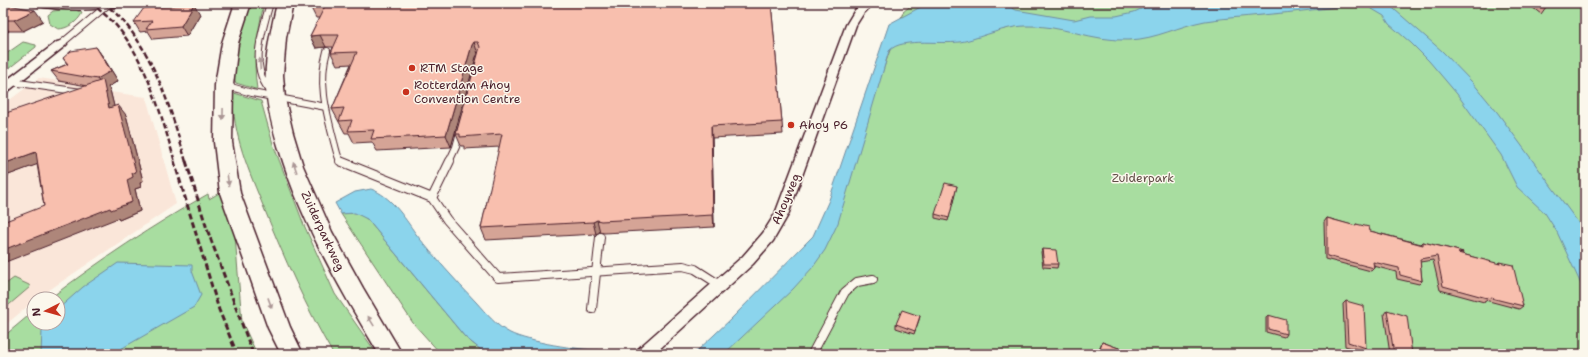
<svg xmlns="http://www.w3.org/2000/svg" width="1588" height="357" viewBox="0 0 1588 357" font-family="'Shantell Sans',sans-serif">
<rect width="100%" height="100%" fill="#fbf7ec"/>
<filter id="ink" filterUnits="userSpaceOnUse"><feTurbulence type="fractalNoise" baseFrequency=".025" numOctaves="2"/><feDisplacementMap in="SourceGraphic" scale="8" xChannelSelector="R" yChannelSelector="G"/><feConvolveMatrix kernelMatrix="1 2 1 2 8 2 1 2 1" color-interpolation-filters="sRGB"/></filter>
<g filter="url(#ink)">
<polygon fill="#fae6d9" points="39,78 105,88 103,91 146,97 176,204 36,299 34,299 34,301 3,327 3,105"/>
<g fill="#a8dda0" stroke="#797e66">
<path d="M248 3H264C258 32 252 59 257 89H255L236 83C229 72 246 19 250 5Z"/>
<polygon points="914,3 1585,3 1585,354 702,354 809,248 868,114 903,12"/>
<path d="M63 10H76L82 13C78 22 67 29 58 29L50 24 48 15 53 11Z"/>
<polygon points="23,42 36,45 36,47 3,73 3,56"/>
<path d="M234 93 261 101 273 144 304 225 335 294 377 354H333C306 307 284 258 264 208 249 171 232 134 233 94Z"/>
<path d="M231 186 242 322 257 354H3V337L34 311V323H58V299H49C99 261 153 225 208 194L209 199Z"/>
<polygon points="349,213 361,215 367,219 465,337 486,354 441,354 413,323 341,214"/>
<polygon points="14,278 29,285 30,287 3,310 3,286"/>
</g>
<g fill="#8bd4ec" stroke="#718c9f">
<path d="M928 3H1003L1016 10 1074 20 1090 16H1116L1134 12 1155 3H1387L1442 51 1473 83 1497 112 1585 232V293L1557 232 1545 213 1517 187 1501 155 1457 94 1429 61 1411 43 1389 24 1384 16 1367 6 1362 4C1329 8 1296 12 1262 15 1243 17 1224 18 1205 21 1178 26 1157 39 1129 40 1093 42 1060 24 1024 26 1004 27 985 36 965 41 945 46 902 36 889 51L838 223 825 250 813 267 793 289 724 354H691L697 351 731 319 813 236 829 200 889 24Z"/>
<path d="M371 189C391 196 404 217 416 234 435 258 455 280 476 302 486 313 496 326 510 333 528 342 579 350 599 350L594 354H486L465 337 367 219 355 213 341 214 335 203 355 192Z"/>
<polygon points="118,263 192,265 192,271 201,295 194,307 112,354 41,354 42,331 46,323 58,323 58,309 83,287"/>
</g>
<g fill="none" stroke-linecap="round" stroke-linejoin="round">
<g stroke="#4a1f2b" stroke-width="8">
<g id="service-far1">
<path d="M270 3C262 32 248 69 272 93"/>
<polyline points="61,44 110,3"/>
<path d="M327 51C318 82 326 111 334 142 336 148 337 157 341 162"/>
<polyline points="12,82 81,92"/>
<polyline points="224,85 252,93 326,107"/>
<polyline points="449,162 456,147 460,132"/>
</g>
</g>
<g stroke="#4a1f2b" stroke-width="10">
<g id="service">
<polyline points="340,161 432,198 447,220 498,278 683,266 695,269 720,285"/>
<polyline points="432,198 450,161"/>
<polyline points="592,309 600,237"/>
<polyline points="812,354 845,292 857,282 873,279"/>
</g>
</g>
<g stroke="#4a1f2b" stroke-width="3">
<path id="pedestrian" d="M33 3 79 4 124 3 123 5C95 11 62 11 34 5Z"/>
</g>
<g stroke="#4a1f2b" stroke-width="3">
<g id="minor">
<polygon points="863,3 874,3 863,14 856,25 788,215 773,241 753,264 654,354 635,354 638,349 743,256 763,233 775,214 846,25 855,10"/>
<polygon points="61,41 65,42 67,44 65,46 7,92 3,93 3,83 57,42"/>
</g>
</g>
<g stroke="#4a1f2b" stroke-width="3">
<g id="secondary">
<polygon points="235,3 251,3 238,43 233,85 232,142 240,193 290,327 303,354 281,354 268,328 220,193 214,142 215,85 222,43"/>
<path d="M277 3H293L286 38 283 75 285 99 293 133 303 166 332 232 363 288 402 354H379C340 289 301 222 279 149 273 129 267 108 266 87 264 59 271 30 277 3Z"/>
</g>
</g>
<use href="#service-far1" stroke="#fbf7ec" stroke-width="6"/>
<use href="#service" stroke="#fbf7ec" stroke-width="8"/>
<use href="#pedestrian" fill="#fbf7ec" fill-rule="evenodd"/>
<use href="#minor" fill="#fbf7ec" fill-rule="evenodd"/>
<use href="#secondary" fill="#fbf7ec" fill-rule="evenodd"/>
<g stroke="#4a1f2b" stroke-width="2.5" stroke-dasharray="5.5 2.5" stroke-linecap="butt">
<path d="M91 3C98 9 106 15 112 21 147 58 161 115 175 162"/>
<path d="M104 3C111 9 118 15 124 22 157 61 172 113 186 162"/>
</g>
<g stroke="#4a1f2b" stroke-width="3" stroke-dasharray="6 3" stroke-linecap="butt">
<polyline points="174,161 219,310 237,354"/>
<polyline points="186,161 207,229 253,354"/>
</g>
</g>
<g fill="#d5a496" stroke="#4a1f2b">
<polygon points="312,3 771,3 782,122 783,134 712,138 714,227 604,233 600,232 596,234 486,240 481,228 500,147 464,149 464,146 461,146 456,134 478,54 476,57 451,147 377,151 372,142 354,143 349,133 345,133 332,109 351,64 337,65 331,53 333,47 326,47 316,48 310,36 319,18 316,18 310,6"/>
<polygon points="1517,3 1547,3 1546,7 1541,14 1532,7"/>
<polygon points="3,4 43,21 23,31 9,31 3,35"/>
<polygon points="200,14 187,36 153,39 148,31 140,32 134,22"/>
<polygon points="96,47 103,57 118,81 108,87 110,90 114,107 126,115 143,181 140,183 141,187 135,189 140,211 119,220 118,218 44,206 37,164 3,177 87,86 59,81 51,71 67,64 63,58"/>
<polygon points="957,186 948,221 935,218 935,214"/>
<polygon points="1327,218 1355,226 1356,224 1370,231 1421,244 1423,242 1463,252 1462,254 1498,264 1499,262 1523,306 1519,309 1485,300 1484,302 1440,290 1433,260 1420,262 1422,281 1419,284 1397,279 1396,272 1374,266 1374,268 1371,271 1325,259 1324,222"/>
<polygon points="1042,249 1058,264 1057,268 1043,267 1041,252"/>
<polygon points="1346,301 1366,348 1363,351 1345,346 1343,304"/>
<polygon points="1387,310 1412,354 1390,354 1384,314"/>
<polygon points="1268,315 1286,334 1284,337 1266,332 1266,318"/>
<polygon points="920,316 919,320 914,334 896,328 896,324"/>
<polygon points="1102,342 1135,354 1097,354"/>
</g>
<g fill="#ae867a" stroke="#4a1f2b">
<polygon points="194,4 200,14 187,36 181,26"/>
<polygon points="35,10 43,21 23,31 14,20"/>
<polygon points="3,24 9,31 3,35"/>
<polygon points="320,35 326,47 316,48 310,36"/>
<polygon points="474,42 478,54 476,57 451,147 446,135 472,45"/>
<polygon points="96,47 103,57 118,81 108,87 110,90 117,118 109,108 104,88 97,79"/>
<polygon points="118,105 126,115 143,181 140,183 141,187 135,189 140,211 119,220 118,218 3,263 3,250 127,180 132,173"/>
<polygon points="711,126 712,138 714,227 713,215"/>
<polygon points="36,152 44,162 3,177 3,164"/>
<polygon points="597,220 600,232 596,234 593,222"/>
</g>
<g fill="#f8bfae" stroke="#4a1f2b">
<polygon points="312,3 771,3 782,122 711,126 713,215 601,221 597,220 593,222 481,228 502,134 460,137 460,134 456,134 480,47 478,42 474,42 472,45 446,135 371,139 374,130 348,131 352,120 339,121 344,108 332,109 357,52 331,53 339,35 320,35 310,36 325,6 310,6"/>
<polygon points="1541,3 1547,3 1546,7"/>
<polygon points="3,4 35,10 14,20 3,20"/>
<polygon points="194,4 181,26 146,29 152,21 134,22 144,8"/>
<polygon points="96,47 111,71 97,79 51,71 68,64 63,58 71,51"/>
<polygon points="103,80 109,108 118,105 136,172 132,173 133,177 127,180 132,202 111,210 110,208 3,250 3,222 44,206 36,152 3,164 3,114"/>
<polygon points="945,183 957,186 949,218 935,214"/>
<polygon points="1327,218 1356,226 1356,224 1369,227 1370,231 1423,245 1423,242 1463,252 1458,253 1500,264 1499,262 1513,265 1523,306 1487,297 1487,298 1443,286 1437,256 1420,259 1422,281 1400,275 1399,268 1373,262 1374,268 1327,256"/>
<polygon points="1042,249 1056,250 1058,264 1044,264"/>
<polygon points="1346,301 1364,306 1366,348 1348,342"/>
<polygon points="902,310 920,316 915,331 896,324"/>
<polygon points="1387,310 1407,316 1412,354 1394,354"/>
<polygon points="1268,315 1286,320 1286,334 1268,329"/>
<polygon points="1102,342 1135,354 1099,354"/>
<polygon points="967,349 975,354 964,354"/>
</g>
<defs><path id="oneway-solid" d="M-6-.8H1V-3.2L6.5 0L1 3.2V.8H-6Z"/></defs>
<g fill="#ab9695">
<use href="#oneway-solid" transform="translate(260 64) rotate(-93)"/>
<use href="#oneway-solid" transform="translate(223 114) rotate(91)"/>
<use href="#oneway-solid" transform="translate(295 167) rotate(-109)"/>
<use href="#oneway-solid" transform="translate(228 180) rotate(82)"/>
<use href="#oneway-solid" transform="translate(270 303) rotate(70)"/>
<use href="#oneway-solid" transform="translate(371 321) rotate(-122)"/>
</g>
</g>
<g fill="#c8321e" stroke="#fbf7ec" stroke-width="1.5">
<circle cx="412" cy="68" r="4"/>
<circle cx="406" cy="92" r="4"/>
<circle cx="791" cy="125" r="4"/>
</g>
<g text-anchor="middle" dominant-baseline="central" stroke-width="3" stroke-linejoin="round" paint-order="stroke">
<g font-size="12" fill="#4a1f2b" stroke="#fbf7ec" text-anchor="start">
<text x="420" y="68">RTM Stage</text>
<text x="414" y="85">Rotterdam Ahoy<tspan x="414" dy="14">Convention Centre</tspan></text>
<text x="799" y="125">Ahoy P6</text>
</g>
<g font-size="12" fill="#624e48" stroke="#fbf7ec">
<text x="1143" y="178">Zuiderpark</text>
</g>
<g font-size="12" fill="#4a1f2b" stroke="#fbf7ec">
<text transform="translate(786 199) rotate(-67)">Ahoyweg</text>
<text transform="translate(323 231) rotate(65)">Zuiderparkweg</text>
</g>
</g>
<rect width="1588" height="357" fill="none" stroke="#fbf7ec" stroke-width="16"/>
<rect x="8" y="8" width="1572" height="341" fill="none" stroke="#4a1f2b" stroke-width="1.5" filter="url(#ink)"/>
<g transform="translate(46 311) rotate(264)"><circle r="19" fill="#fbf7ec" stroke="#b4a19f"/>
<path d="M0-3L7 15L0 10L-7 15Z" fill="#c8321e"/>
<text y="-6" font-size="11" font-weight="bold" text-anchor="middle" fill="#4a1f2b">N</text>
</g>
</svg>
